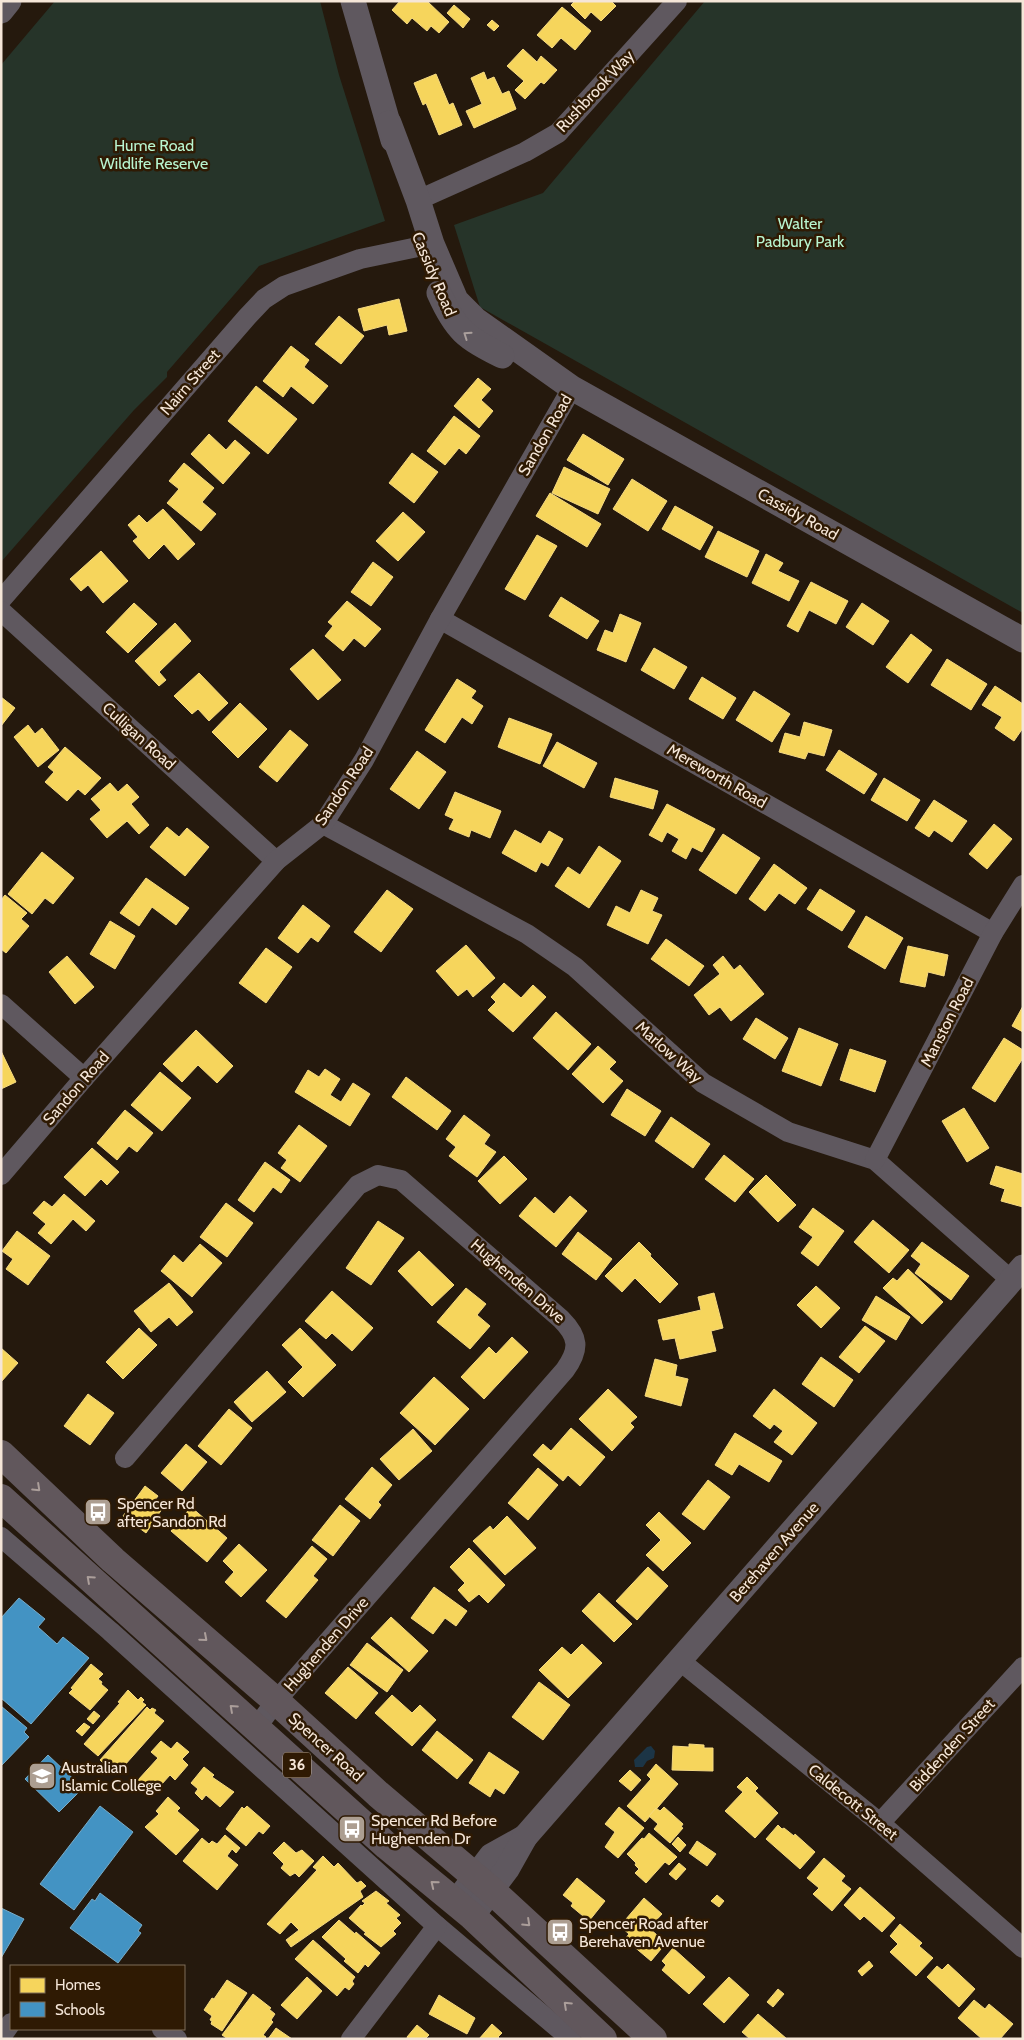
<svg xmlns="http://www.w3.org/2000/svg" width="1024" height="2040" viewBox="0 0 1024 2040" font-family="Cabin,sans-serif">
<rect width="100%" height="100%" fill="#25190d"/>
<g fill="#263429">
<polygon points="55,1 320,1 339,75 385,221 259,266 167,372 167,377 134,410 1,562 1,65"/>
<polygon points="705,1 1023,1 1023,613 480,307 454,225 543,193"/>
</g>
<polygon fill="#1c3546" points="651,1746 655,1751 654,1758 647,1761 643,1767 635,1767 634,1760 647,1747"/>
<g fill="#f6d55c" stroke="#f6da81">
<polygon points="400,1 427,1 449,22 439,33 431,26 427,31 412,18 407,24 392,10"/>
<polygon points="575,1 611,1 616,6 601,21 591,12 585,19 571,5"/>
<polygon points="454,5 470,19 463,28 447,13"/>
<polygon points="562,7 591,31 575,50 561,38 552,48 537,35"/>
<polygon points="492,20 499,26 494,31 487,25"/>
<polygon points="523,49 537,62 541,56 557,70 544,84 541,82 525,99 515,90 524,81 507,66"/>
<polygon points="484,72 487,80 494,77 502,94 509,91 516,109 474,128 466,111 482,104 471,78"/>
<polygon points="436,74 449,105 453,103 462,125 439,135 426,103 423,105 414,83"/>
<polygon points="399,299 407,331 389,335 387,325 364,331 358,309"/>
<polygon points="339,316 364,336 341,364 315,344"/>
<polygon points="291,346 309,360 304,367 328,386 313,404 291,386 283,397 263,381"/>
<polygon points="478,378 491,389 481,400 493,411 479,428 454,406"/>
<polygon points="256,386 297,419 268,454 228,421"/>
<polygon points="454,416 480,436 466,454 459,448 445,465 427,451"/>
<polygon points="209,434 226,450 235,440 250,453 223,484 191,454"/>
<polygon points="583,434 624,459 608,485 567,460"/>
<polygon points="412,453 438,472 414,503 389,483"/>
<polygon points="184,463 214,488 202,502 216,514 201,531 167,503 179,489 169,481"/>
<polygon points="564,467 610,489 598,514 552,493"/>
<polygon points="632,479 667,501 648,531 613,509"/>
<polygon points="550,493 601,524 587,547 536,516"/>
<polygon points="675,506 713,527 700,550 662,529"/>
<polygon points="163,509 195,544 178,560 164,544 149,559 133,541 138,537 128,525 139,515 147,523"/>
<polygon points="403,512 425,532 398,561 376,541"/>
<polygon points="718,531 759,551 747,577 705,557"/>
<polygon points="537,535 557,546 525,600 505,589"/>
<polygon points="101,551 128,581 103,603 88,585 81,591 70,579"/>
<polygon points="766,554 783,563 778,571 799,581 789,601 752,583"/>
<polygon points="373,562 393,577 371,606 351,592"/>
<polygon points="811,582 848,601 836,624 809,610 798,632 787,626"/>
<polygon points="561,597 599,621 587,639 549,616"/>
<polygon points="347,601 381,629 365,647 354,638 343,651 325,636 333,626 328,622"/>
<polygon points="134,603 157,624 128,653 106,632"/>
<polygon points="862,603 889,621 873,645 846,627"/>
<polygon points="620,614 641,623 626,662 597,650 605,630 613,633"/>
<polygon points="175,623 191,641 159,672 166,680 159,686 135,661"/>
<polygon points="911,634 932,650 908,683 886,667"/>
<polygon points="654,648 687,667 674,689 641,670"/>
<polygon points="313,649 341,680 318,700 290,669"/>
<polygon points="947,659 987,684 971,710 931,685"/>
<polygon points="199,673 228,703 209,721 198,709 192,714 174,696"/>
<polygon points="702,677 736,698 723,719 689,699"/>
<polygon points="457,679 476,691 471,698 483,706 472,724 462,717 445,743 425,730"/>
<polygon points="995,686 1023,704 1023,728 1014,741 995,728 1002,717 982,705"/>
<polygon points="754,691 790,714 772,742 736,720"/>
<polygon points="1,697 15,708 1,726"/>
<polygon points="240,703 267,729 238,758 212,732"/>
<polygon points="509,718 552,734 540,764 498,747"/>
<polygon points="804,722 832,730 824,756 808,752 805,759 779,752 785,733 800,737"/>
<polygon points="28,725 35,734 42,728 59,750 38,767 14,737"/>
<polygon points="290,730 308,745 277,782 259,767"/>
<polygon points="557,742 597,763 584,788 543,766"/>
<polygon points="65,747 101,778 85,795 78,789 67,801 45,782 54,772 48,767"/>
<polygon points="839,750 877,774 864,794 826,770"/>
<polygon points="417,751 446,772 419,809 390,789"/>
<polygon points="615,778 658,791 653,809 610,797"/>
<polygon points="884,778 920,800 907,821 871,800"/>
<polygon points="110,783 118,792 127,784 139,797 131,804 149,825 139,834 127,821 107,838 90,819 101,810 91,799"/>
<polygon points="455,792 501,811 490,838 471,830 469,837 449,829 454,819 445,815"/>
<polygon points="934,800 967,821 952,842 934,830 929,837 915,828"/>
<polygon points="667,804 715,829 702,852 692,847 686,859 672,851 679,839 667,832 662,842 649,835"/>
<polygon points="994,824 1012,839 987,869 969,854"/>
<polygon points="167,827 179,837 187,828 209,847 185,876 150,847"/>
<polygon points="515,830 541,844 549,831 563,839 548,866 541,862 536,872 502,853"/>
<polygon points="723,834 760,858 736,894 699,870"/>
<polygon points="599,846 621,861 589,908 555,886 568,867 580,875"/>
<polygon points="42,852 74,878 53,904 45,898 32,914 8,894"/>
<polygon points="774,864 807,888 795,904 779,893 765,911 749,899"/>
<polygon points="146,878 189,908 176,925 152,907 139,926 120,913"/>
<polygon points="820,889 855,911 842,931 807,909"/>
<polygon points="387,890 413,909 381,952 354,932"/>
<polygon points="641,890 658,898 652,911 662,915 648,944 607,925 616,906 630,913"/>
<polygon points="5,895 27,913 21,919 29,926 6,953 1,949 1,900"/>
<polygon points="303,905 330,926 318,942 311,937 298,953 278,938"/>
<polygon points="866,916 903,938 885,969 848,947"/>
<polygon points="110,921 135,936 115,969 90,954"/>
<polygon points="666,939 704,966 689,986 651,959"/>
<polygon points="466,945 495,978 473,997 467,989 458,996 436,971"/>
<polygon points="908,946 948,955 944,976 928,972 925,987 900,982"/>
<polygon points="266,948 292,967 266,1003 239,983"/>
<polygon points="67,956 94,987 75,1004 49,972"/>
<polygon points="723,956 734,970 740,965 764,994 731,1021 720,1007 709,1015 694,995 720,974 713,965"/>
<polygon points="504,983 521,998 533,985 546,997 513,1032 488,1010 496,1002 491,997"/>
<polygon points="1023,1006 1023,1032 1012,1026"/>
<polygon points="556,1012 591,1044 568,1070 533,1038"/>
<polygon points="756,1018 788,1038 775,1059 743,1039"/>
<polygon points="799,1028 838,1044 821,1086 782,1071"/>
<polygon points="196,1030 233,1066 217,1083 198,1065 182,1082 163,1064"/>
<polygon points="1004,1038 1023,1050 1023,1058 995,1102 972,1088"/>
<polygon points="598,1046 616,1062 609,1069 623,1081 603,1103 572,1074"/>
<polygon points="850,1049 886,1061 875,1092 840,1080"/>
<polygon points="1,1051 16,1082 1,1089"/>
<polygon points="325,1069 340,1079 330,1095 341,1102 353,1083 370,1094 350,1126 295,1092 308,1070 319,1077"/>
<polygon points="160,1072 191,1098 162,1131 131,1105"/>
<polygon points="406,1077 451,1111 437,1130 392,1097"/>
<polygon points="627,1089 661,1111 645,1136 611,1115"/>
<polygon points="964,1108 989,1148 967,1162 942,1121"/>
<polygon points="125,1110 153,1133 137,1152 129,1146 117,1160 97,1143"/>
<polygon points="464,1115 490,1135 484,1144 496,1152 477,1177 449,1156 456,1147 446,1139"/>
<polygon points="671,1117 710,1144 693,1168 655,1141"/>
<polygon points="299,1125 327,1146 300,1182 281,1168 287,1160 278,1153"/>
<polygon points="92,1148 119,1172 107,1185 101,1179 85,1196 64,1177"/>
<polygon points="724,1155 754,1179 735,1202 705,1179"/>
<polygon points="504,1156 527,1179 500,1204 478,1181"/>
<polygon points="265,1162 290,1180 281,1193 273,1187 254,1212 238,1200"/>
<polygon points="996,1166 1023,1174 1023,1207 1001,1201 1005,1189 990,1184"/>
<polygon points="766,1175 796,1205 778,1222 749,1192"/>
<polygon points="64,1194 95,1221 86,1231 73,1219 51,1244 38,1233 46,1224 33,1213 44,1201 52,1207"/>
<polygon points="570,1196 587,1211 556,1247 519,1216 535,1197 554,1214"/>
<polygon points="226,1203 253,1223 227,1257 200,1237"/>
<polygon points="813,1208 844,1231 818,1266 801,1253 813,1237 799,1227"/>
<polygon points="873,1220 909,1250 889,1273 854,1242"/>
<polygon points="378,1221 404,1238 371,1285 346,1268"/>
<polygon points="17,1231 50,1256 28,1285 6,1269 13,1259 2,1251"/>
<polygon points="578,1232 612,1259 596,1280 562,1254"/>
<polygon points="639,1242 651,1254 650,1256 678,1284 660,1303 635,1278 622,1292 605,1276"/>
<polygon points="922,1242 969,1276 951,1300 915,1273 921,1264 911,1256"/>
<polygon points="200,1244 222,1263 192,1297 161,1271 174,1255 183,1263"/>
<polygon points="419,1251 454,1285 432,1306 398,1271"/>
<polygon points="908,1269 943,1302 922,1324 883,1288 893,1278 897,1281"/>
<polygon points="169,1283 193,1312 177,1326 169,1317 151,1332 134,1311"/>
<polygon points="816,1286 840,1308 821,1328 797,1305"/>
<polygon points="466,1288 486,1304 477,1315 490,1326 470,1349 437,1322"/>
<polygon points="332,1291 373,1328 352,1351 332,1333 326,1339 305,1321"/>
<polygon points="714,1293 723,1328 711,1331 716,1351 680,1359 675,1338 663,1340 658,1320 701,1310 698,1297"/>
<polygon points="876,1296 910,1317 896,1340 862,1320"/>
<polygon points="865,1326 885,1341 859,1373 839,1357"/>
<polygon points="139,1328 157,1345 123,1379 106,1362"/>
<polygon points="300,1328 336,1365 303,1397 288,1382 303,1367 282,1345"/>
<polygon points="512,1337 528,1352 484,1399 461,1377 489,1347 496,1354"/>
<polygon points="1,1348 18,1363 1,1382"/>
<polygon points="821,1357 853,1380 834,1407 802,1384"/>
<polygon points="655,1359 677,1365 675,1376 688,1379 681,1406 645,1396"/>
<polygon points="267,1371 286,1392 252,1422 234,1402"/>
<polygon points="434,1377 469,1409 435,1445 400,1413"/>
<polygon points="608,1389 637,1417 630,1423 634,1427 612,1451 579,1419"/>
<polygon points="774,1389 817,1423 792,1455 774,1442 783,1431 774,1424 770,1429 753,1416"/>
<polygon points="88,1394 114,1413 90,1445 64,1426"/>
<polygon points="229,1409 252,1428 221,1465 198,1446"/>
<polygon points="571,1428 605,1457 580,1486 568,1475 563,1481 533,1455 543,1444 551,1451"/>
<polygon points="413,1429 432,1451 399,1480 380,1459"/>
<polygon points="735,1433 782,1461 769,1482 739,1464 732,1475 715,1465"/>
<polygon points="186,1444 207,1462 182,1491 161,1473"/>
<polygon points="372,1467 392,1485 378,1502 381,1505 370,1519 345,1499"/>
<polygon points="538,1468 558,1485 528,1520 508,1503"/>
<polygon points="708,1480 730,1497 704,1530 682,1514"/>
<polygon points="145,1486 158,1496 153,1503 162,1509 146,1533 123,1516"/>
<polygon points="340,1505 360,1521 333,1556 312,1540"/>
<polygon points="191,1507 227,1538 207,1562 171,1531"/>
<polygon points="659,1512 691,1543 663,1571 646,1555 661,1540 646,1525"/>
<polygon points="507,1516 536,1548 505,1575 473,1541 490,1526 493,1530"/>
<polygon points="239,1544 267,1570 241,1597 225,1582 234,1572 223,1561"/>
<polygon points="312,1546 327,1559 313,1576 318,1580 286,1618 266,1601"/>
<polygon points="469,1548 505,1585 488,1603 479,1594 469,1602 458,1590 465,1583 450,1567"/>
<polygon points="648,1567 668,1586 637,1620 616,1601"/>
<polygon points="434,1587 467,1611 456,1626 445,1618 433,1634 411,1618"/>
<polygon points="599,1593 632,1624 614,1642 582,1611"/>
<polygon points="391,1617 428,1651 409,1672 371,1638"/>
<polygon points="367,1643 403,1670 387,1692 350,1665"/>
<polygon points="582,1644 602,1663 568,1698 539,1670 562,1647 571,1655"/>
<polygon points="91,1664 103,1674 98,1679 102,1682 101,1684 108,1690 90,1710 69,1693 73,1689 71,1688"/>
<polygon points="348,1667 378,1693 356,1719 325,1693"/>
<polygon points="539,1682 570,1705 543,1740 512,1717"/>
<polygon points="128,1690 138,1700 141,1697 144,1700 142,1702 146,1705 98,1756 84,1744 120,1703 118,1702"/>
<polygon points="392,1695 412,1713 420,1705 436,1720 412,1746 375,1713"/>
<polygon points="147,1707 150,1710 152,1708 156,1710 154,1713 164,1721 116,1775 100,1760"/>
<polygon points="94,1711 100,1716 93,1724 87,1719"/>
<polygon points="84,1723 90,1727 82,1736 76,1731"/>
<polygon points="437,1731 473,1760 457,1779 422,1750"/>
<polygon points="161,1741 171,1749 177,1742 189,1752 182,1759 188,1765 175,1780 170,1775 153,1794 138,1780 158,1758 151,1752"/>
<polygon points="689,1744 704,1745 704,1748 713,1748 713,1771 672,1770 673,1746 689,1747"/>
<polygon points="489,1752 519,1772 504,1794 495,1788 490,1797 469,1783"/>
<polygon points="656,1764 678,1784 645,1822 627,1806 651,1779 647,1775"/>
<polygon points="204,1767 214,1775 212,1777 234,1792 220,1807 206,1795 202,1800 195,1793 198,1789 191,1783"/>
<polygon points="630,1770 641,1780 631,1791 619,1781"/>
<polygon points="747,1777 758,1788 755,1791 778,1813 755,1838 725,1811 743,1792 737,1787"/>
<polygon points="168,1797 180,1808 177,1811 199,1830 176,1855 145,1827 159,1814 156,1811"/>
<polygon points="247,1806 270,1826 263,1834 259,1831 246,1846 226,1829 242,1807 244,1809"/>
<polygon points="619,1807 644,1828 618,1858 605,1847 615,1832 605,1824"/>
<polygon points="664,1807 683,1824 681,1827 683,1828 670,1843 654,1829 658,1824 649,1816 656,1808 660,1811"/>
<polygon points="778,1825 782,1829 784,1828 794,1836 795,1834 815,1852 800,1869 766,1839"/>
<polygon points="649,1833 677,1857 669,1865 665,1862 646,1883 635,1873 639,1869 635,1865 636,1863 627,1854 642,1838 644,1839"/>
<polygon points="225,1835 240,1848 236,1853 232,1849 227,1856 238,1865 217,1890 183,1861 202,1838 209,1844 212,1841 217,1844"/>
<polygon points="678,1837 686,1845 680,1852 672,1844"/>
<polygon points="697,1841 716,1854 707,1866 689,1853"/>
<polygon points="284,1842 296,1853 302,1850 314,1861 299,1877 295,1873 290,1876 281,1868 284,1864 273,1853"/>
<polygon points="323,1856 334,1867 338,1863 357,1883 361,1881 366,1886 360,1891 363,1897 291,1947 286,1940 299,1930 291,1922 280,1934 267,1924 317,1870 313,1867"/>
<polygon points="824,1858 845,1876 841,1881 851,1889 832,1911 813,1894 819,1888 807,1878"/>
<polygon points="679,1863 686,1869 676,1880 669,1874"/>
<polygon points="577,1878 605,1901 589,1921 571,1906 573,1903 563,1895"/>
<polygon points="860,1887 895,1918 882,1932 864,1916 860,1920 844,1905"/>
<polygon points="376,1891 389,1901 386,1903 400,1915 396,1918 401,1923 393,1931 396,1934 381,1947 364,1934 366,1933 349,1918 361,1905 362,1906 365,1903 362,1901"/>
<polygon points="717,1895 724,1901 719,1907 711,1901"/>
<polygon points="644,1898 662,1914 649,1928 666,1943 651,1961 625,1939 629,1934 620,1926"/>
<polygon points="339,1920 355,1934 356,1932 380,1953 368,1967 365,1964 358,1973 344,1961 346,1959 322,1937"/>
<polygon points="900,1924 922,1943 919,1946 933,1958 916,1976 890,1952 898,1944 890,1936"/>
<polygon points="313,1940 355,1977 352,1981 354,1984 349,1990 345,1987 337,1996 295,1959"/>
<polygon points="673,1948 705,1977 689,1994 662,1970 666,1965 662,1961"/>
<polygon points="869,1961 873,1966 862,1976 858,1971"/>
<polygon points="948,1964 975,1989 959,2007 927,1977 937,1966 942,1970"/>
<polygon points="307,1977 322,1991 297,2019 281,2005"/>
<polygon points="729,1977 749,1995 724,2023 703,2004"/>
<polygon points="227,1980 247,1993 222,2031 211,2024 212,2021 210,2020 212,2016 204,2010 212,1998 214,1999"/>
<polygon points="778,1989 784,1994 773,2007 767,2002"/>
<polygon points="253,1994 271,2008 269,2009 275,2014 271,2020 273,2022 263,2035 266,2037 264,2039 228,2039 222,2035"/>
<polygon points="439,1995 475,2018 467,2034 429,2014"/>
<polygon points="974,2000 985,2009 989,2004 1013,2024 1000,2039 982,2039 958,2018"/>
<polygon points="758,2014 787,2039 750,2039 742,2032"/>
<polygon points="492,2024 502,2033 498,2037 500,2039 479,2039"/>
<polygon points="417,2025 429,2035 425,2039 408,2039 407,2037"/>
<polygon points="276,2028 292,2039 268,2039"/>
</g>
<g fill="#4393c3" stroke="#78acc9">
<polygon points="19,1598 45,1619 38,1627 57,1644 63,1637 89,1658 31,1724 1,1698 1,1618"/>
<polygon points="1,1706 27,1728 24,1732 29,1737 1,1766"/>
<polygon points="48,1755 83,1788 59,1812 25,1779"/>
<polygon points="100,1806 133,1832 74,1910 40,1884"/>
<polygon points="100,1893 142,1925 138,1931 141,1933 118,1963 70,1928 92,1899 95,1901"/>
<polygon points="1,1908 24,1919 1,1958"/>
</g>
<g fill="none" stroke-linecap="round" stroke-linejoin="round">
<g stroke="#5f585f" stroke-width="20">
<polyline points="418,200 525,152 558,133 677,1"/>
<polyline points="1,600 247,317 264,299 284,286 360,259 432,244"/>
<polyline points="1,611 276,861"/>
<polyline points="440,619 993,933"/>
<polyline points="323,824 527,934 575,967 703,1083 788,1132 875,1160 1011,1280"/>
<polyline points="1,1004 84,1078"/>
<polyline points="875,1160 993,933 1023,885"/>
<polyline points="1,1175 84,1078 276,861 323,824 364,760 440,619 572,388"/>
<path d="M125 1458 358 1185 378 1175 401 1180 561 1319C579 1337 580 1349 565 1370L276 1701 256 1728"/>
<polyline points="1,1537 110,1631 437,1926 571,2039"/>
<polyline points="679,1660 880,1823 1023,1948"/>
<polyline points="880,1823 1023,1667"/>
<polyline points="162,2029 177,2039"/>
<polyline points="1,2037 11,2023"/>
<polyline points="351,2039 437,1926"/>
</g>
<g stroke="#5f585f" stroke-width="25">
<polyline points="353,1 393,140"/>
<polyline points="1,11 9,1"/>
<polyline points="389,123 418,200 432,244 456,300 476,320 572,388 1023,640"/>
<path d="M439 293C456 331 465 337 502 356"/>
<polyline points="456,1902 491,1856 525,1837"/>
<polyline points="472,1916 507,1869 525,1837 1023,1267"/>
</g>
<g stroke="#61575c" stroke-width="28">
<polyline points="1,1454 113,1560 276,1701 378,1794 491,1890 653,2039"/>
<polyline points="1,1498 387,1846 472,1916 603,2039"/>
</g>
</g>
<defs><path id="oneway-chevron" d="M-2-3.5L2.5 0L-2 3.5" fill="none" stroke-width="1.6" stroke-linecap="round" stroke-linejoin="round" transform="scale(1.25)"/></defs>
<use stroke="#aa9f9c" href="#oneway-chevron" transform="translate(467 335) rotate(-145)"/>
<g stroke="#ab9e9a">
<use href="#oneway-chevron" transform="translate(37 1488) rotate(43)"/>
<use href="#oneway-chevron" transform="translate(90 1579) rotate(-138)"/>
<use href="#oneway-chevron" transform="translate(204 1638) rotate(41)"/>
<use href="#oneway-chevron" transform="translate(233 1708) rotate(-138)"/>
<use href="#oneway-chevron" transform="translate(434 1884) rotate(-141)"/>
<use href="#oneway-chevron" transform="translate(527 1923) rotate(43)"/>
<use href="#oneway-chevron" transform="translate(567 2005) rotate(-137)"/>
</g>
<defs>
<g id="bus-square" transform="scale(1.4375)"><rect x="-9" y="-9" width="18" height="18" rx="4" fill="#ac9e91" stroke="#2f1a03"/><path d="M-5-6H5V4H4V6H2V4H-2V6H-4V4H-5ZM-3.5-4V0h7V-4ZM-3.5 1.2v1.5H-2V1.2ZM2 1.2v1.5H3.5V1.2Z" fill="#fff"/></g>
<g id="school-square" transform="scale(1.4375)"><rect x="-9" y="-9" width="18" height="18" rx="4" fill="#ac9e91" stroke="#2f1a03"/><path d="M0-5L7-2L0 1L-7-2ZM-4 1L0 2.5L4 1V4Q0 6-4 4Z" fill="#fff"/></g>
</defs>
<g fill-rule="evenodd">
<use href="#bus-square" x="98" y="1512"/>
<use href="#school-square" x="42" y="1776"/>
<use href="#bus-square" x="352" y="1829"/>
<use href="#bus-square" x="560" y="1932"/>
</g>
<g text-anchor="middle" dominant-baseline="central" stroke-width="5" stroke-linejoin="round" paint-order="stroke">
<rect fill="#2f1a03" stroke="#baa998" stroke-width="1" x="283" y="1752.5" width="28" height="25" rx="4"/>
<g font-size="15" font-weight="bold" fill="#f5e6d8">
<text x="297" y="1765">36</text>
</g>
<g font-size="16" fill="#f5e6d8" stroke="#2f1a03">
<text transform="translate(595 91) rotate(-47)">Rushbrook Way</text>
<text transform="translate(434 274) rotate(67)">Cassidy Road</text>
<text transform="translate(190 382) rotate(-49)">Nairn Street</text>
<text transform="translate(545 435) rotate(-60)">Sandon Road</text>
<text transform="translate(798 514) rotate(29)">Cassidy Road</text>
<text transform="translate(139 736) rotate(42)">Culligan Road</text>
<text transform="translate(717 776) rotate(30)">Mereworth Road</text>
<text transform="translate(344 786) rotate(-56)">Sandon Road</text>
<text transform="translate(947 1022) rotate(-63)">Manston Road</text>
<text transform="translate(669 1052) rotate(42)">Marlow Way</text>
<text transform="translate(76 1088) rotate(-49)">Sandon Road</text>
<text transform="translate(518 1281) rotate(41)">Hughenden Drive</text>
<text transform="translate(774 1552) rotate(-49)">Berehaven Avenue</text>
<text transform="translate(326 1644) rotate(-49)">Hughenden Drive</text>
<text transform="translate(952 1745) rotate(-48)">Biddenden Street</text>
<text transform="translate(326 1747) rotate(42)">Spencer Road</text>
<text transform="translate(853 1802) rotate(39)">Caldecott Street</text>
</g>
<g font-size="16" fill="#b8f5d0" stroke="#2f1a03">
<text x="154" y="145">Hume Road<tspan x="154" dy="18">Wildlife Reserve</tspan></text>
<text x="800" y="223">Walter<tspan x="800" dy="18">Padbury Park</tspan></text>
</g>
<g font-size="16" fill="#f5e6d8" stroke="#2f1a03" text-anchor="start">
<text x="117" y="1503">Spencer Rd<tspan x="117" dy="18">after Sandon Rd</tspan></text>
<text x="61" y="1767">Australian<tspan x="61" dy="18">Islamic College</tspan></text>
<text x="371" y="1820">Spencer Rd Before<tspan x="371" dy="18">Hughenden Dr</tspan></text>
<text x="579" y="1923">Spencer Road after<tspan x="579" dy="18">Berehaven Avenue</tspan></text>
</g>
</g>
<rect width="1024" height="2040" fill="none" stroke="#f5e6d8" stroke-width="5"/>
<rect x="10" y="1965" width="175" height="65" fill="#2f1a03" stroke="#7e6c58"/>
<rect x="20" y="1978" width="25" height="15" fill="#f6d55c" stroke="#7e6c58"/>
<text x="55" y="1990" font-size="15" fill="#f5e6d8">Homes</text>
<rect x="20" y="2002" width="25" height="15" fill="#4393c3" stroke="#7e6c58"/>
<text x="55" y="2015" font-size="15" fill="#f5e6d8">Schools</text>
</svg>
